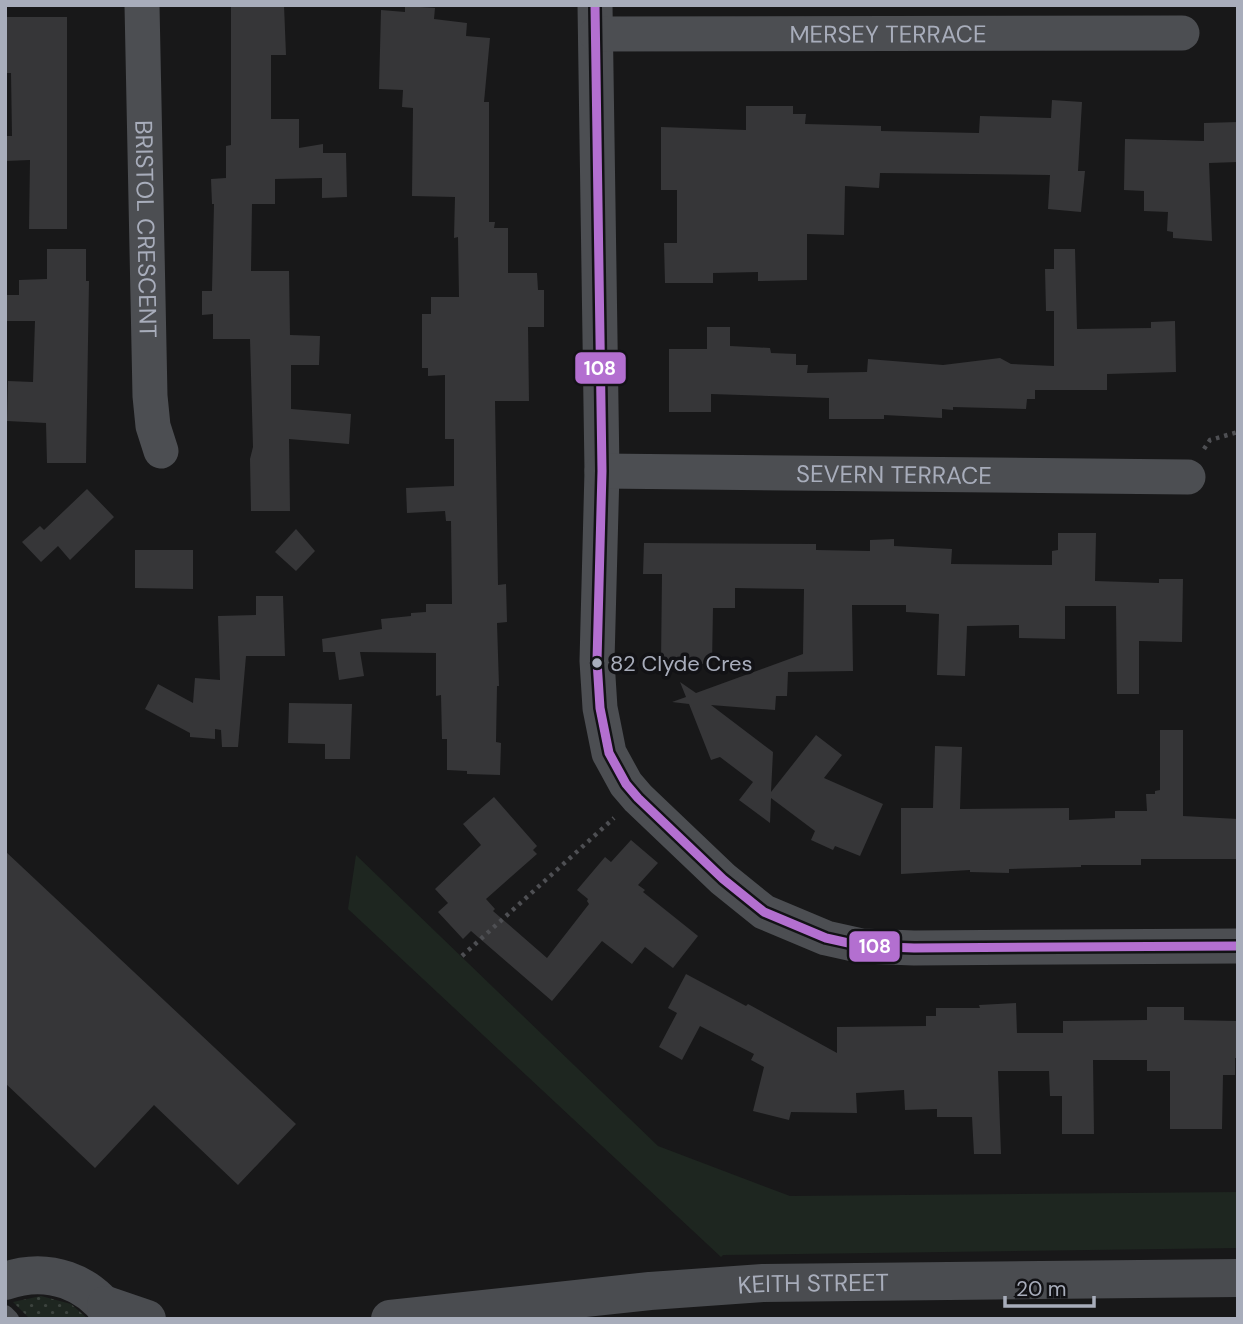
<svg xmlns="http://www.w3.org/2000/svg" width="1243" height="1324" viewBox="0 0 1243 1324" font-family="'DM Sans',sans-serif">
<defs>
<pattern id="grass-dots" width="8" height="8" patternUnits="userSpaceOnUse" patternTransform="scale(1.75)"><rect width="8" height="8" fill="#1e2620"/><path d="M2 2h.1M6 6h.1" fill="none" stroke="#3c433e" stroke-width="1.8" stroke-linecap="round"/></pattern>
</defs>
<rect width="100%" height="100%" fill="#181819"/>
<polygon fill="url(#grass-dots)" points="41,1296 71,1304 88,1319 30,1319 13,1302"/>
<polygon fill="#1e2620" points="356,855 658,1146 790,1196 1238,1192 1238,1248 723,1255 721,1257 348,909"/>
<g fill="#363638">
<polygon points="231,5 284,5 286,55 271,55 271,119 299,119 299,148 323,144 323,153 346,153 347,197 322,198 322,178 275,179 275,204 252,204 251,271 289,271 290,335 320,336 319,365 291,365 291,409 351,414 349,444 289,439 290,511 251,511 250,459 253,447 250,339 213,339 213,314 202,315 202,291 212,291 214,204 212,204 211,179 226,178 226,146 231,145"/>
<polygon points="405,6 435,8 434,19 467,23 466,36 490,38 484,102 489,102 489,222 495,222 494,228 508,228 508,273 537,273 538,290 544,290 544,327 528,327 529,401 495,401 498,585 506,584 507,622 497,623 499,686 497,686 496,742 501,743 500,775 467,774 467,771 447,770 447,739 442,739 441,695 436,696 436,653 360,652 364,676 339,680 335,652 323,652 322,639 382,629 381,619 411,616 411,613 426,612 426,604 452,604 451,521 446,521 445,511 407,513 406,488 454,486 454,439 445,439 445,375 428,376 428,368 422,368 422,314 431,314 431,297 459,297 458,237 454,238 455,197 412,196 413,108 402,107 403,90 379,89 381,10 405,12"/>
<polygon points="7,17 67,17 67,229 29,229 30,160 5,161 5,136 12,136 11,73 7,73"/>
<polygon points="1052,100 1082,102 1078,171 1085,171 1081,212 1048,209 1050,175 880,173 879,188 845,186 844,235 807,234 807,280 758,281 758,272 713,273 713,283 665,283 664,243 677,243 677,190 661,190 661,127 746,130 746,106 793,106 793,114 806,114 805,124 881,126 881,131 979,133 980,116 1051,118"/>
<polygon points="1238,122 1238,162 1209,163 1212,241 1173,238 1173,232 1167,231 1168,212 1144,211 1144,191 1124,190 1125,139 1204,141 1204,123"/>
<polygon points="47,249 86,249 86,281 89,281 86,463 47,463 46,423 7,421 8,381 33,382 35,321 5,321 5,295 19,295 19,280 47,279"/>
<polygon points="1054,249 1075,249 1077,329 1151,328 1151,322 1175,321 1176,372 1107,374 1107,390 1035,390 1035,399 1027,399 1026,409 953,407 953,410 942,409 942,418 884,415 884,419 829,419 829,398 711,394 711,412 669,412 669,349 707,349 707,327 730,327 730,346 770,348 771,353 796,354 796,365 808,365 807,373 867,372 868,359 943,365 1000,358 1011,364 1054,366 1054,311 1046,311 1045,269 1054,269"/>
<polygon points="87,489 114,517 70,560 58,546 41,562 22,542 40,526 44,530"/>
<polygon points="296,529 315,551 296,571 275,552"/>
<polygon points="1058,533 1096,533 1095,581 1159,583 1159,579 1183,579 1182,642 1139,641 1139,694 1117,694 1116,606 1065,606 1065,639 1019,638 1019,625 967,626 965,676 937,675 939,614 906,612 906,605 852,605 853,671 788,672 787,696 776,696 775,710 711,705 773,752 771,792 816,735 842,755 824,778 883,804 860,856 835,846 833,850 811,840 815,831 771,798 770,823 739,800 753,782 720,757 711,760 689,704 672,702 686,697 680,682 696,693 803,654 804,589 735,588 735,608 713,608 712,664 661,663 662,574 643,574 644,543 816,544 816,550 870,551 870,540 894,539 894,546 952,549 951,564 1052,565 1052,551 1058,550"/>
<polygon points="135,550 193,550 193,589 135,588"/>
<polygon points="256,596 283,596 285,656 246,656 238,747 222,747 221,730 215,729 215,739 190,737 190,733 145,709 158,684 193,703 195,678 220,680 218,616 256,615"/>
<polygon points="289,703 352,704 350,759 325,759 325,744 288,743"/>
<polygon points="1160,730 1183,730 1183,816 1238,819 1238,859 1141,859 1141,865 1081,865 1081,867 1009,869 1009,873 970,872 970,870 901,874 901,808 933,808 935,746 962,747 960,809 1069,808 1069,820 1115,818 1115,811 1147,811 1146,794 1155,794 1155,791 1160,790"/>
<polygon points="494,797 537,846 533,850 537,854 486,899 495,909 493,911 547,958 589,904 587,901 588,899 577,890 605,857 611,862 631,840 658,863 638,885 645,890 643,892 698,936 673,968 645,947 632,964 602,941 552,1001 471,931 463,939 438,912 448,903 435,889 481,845 463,824"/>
<polygon points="5,851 296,1124 238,1185 154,1105 95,1168 5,1083"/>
<polygon points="686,974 746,1006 748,1004 837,1053 837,1027 926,1026 926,1016 936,1016 936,1008 980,1008 979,1005 1016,1003 1017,1033 1063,1033 1063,1021 1147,1020 1147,1007 1184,1007 1184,1020 1238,1021 1238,1058 1235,1058 1235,1075 1223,1075 1222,1129 1170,1129 1170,1071 1147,1071 1147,1060 1093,1060 1094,1134 1062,1134 1062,1096 1050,1096 1049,1071 998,1071 1001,1154 974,1154 972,1117 937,1117 937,1109 905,1110 904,1090 856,1093 857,1113 791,1112 789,1120 753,1111 764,1067 751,1060 754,1054 700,1026 682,1060 659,1047 677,1013 668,1008"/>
</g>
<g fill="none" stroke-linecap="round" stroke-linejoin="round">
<g stroke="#4e4f53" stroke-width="4.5" stroke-dasharray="3.5 5" stroke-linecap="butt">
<polyline points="1204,449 1210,440 1238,432"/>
<polyline points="462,956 614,818"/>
</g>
<polyline stroke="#4c4e52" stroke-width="18" points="5,1314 10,1319"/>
<g stroke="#4c4e52" stroke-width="35">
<path id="s1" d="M142 5 150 396 153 426 161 451"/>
<polyline points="595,5 602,471 597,661 600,708 609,753 626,784 638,798 723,879 764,912 826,938 862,946 914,948 1238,946"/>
<path id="s2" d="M596 34 1182 33"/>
<path id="s3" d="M602 471 1188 477"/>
</g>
<g stroke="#4a4c50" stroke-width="38">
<path d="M5 1281C48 1266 90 1281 114 1319"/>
<polyline points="106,1305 147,1319"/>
<path id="s4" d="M390 1319 650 1291 763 1283 1238 1278"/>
</g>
<g stroke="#121215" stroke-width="14">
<polyline id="bus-1" points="595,5 602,471 597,661 600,708 609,753 626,784 638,798 723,879 764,912 826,938 862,946 914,948 1238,946"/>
</g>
<use href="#bus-1" stroke="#b36fd0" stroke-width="9"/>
</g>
<circle fill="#a8adbb" stroke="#121215" stroke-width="2.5" cx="597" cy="663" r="6"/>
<g text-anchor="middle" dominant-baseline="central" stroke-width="7" stroke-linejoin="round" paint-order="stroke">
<g font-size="22" fill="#a8adbb" stroke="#121215" text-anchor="start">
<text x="610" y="663">82 Clyde Cres</text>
</g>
<g font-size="24" fill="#a8adbb" stroke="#121215">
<text stroke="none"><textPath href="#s2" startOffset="292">MERSEY TERRACE</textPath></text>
<text stroke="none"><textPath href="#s1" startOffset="224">BRISTOL CRESCENT</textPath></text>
<text stroke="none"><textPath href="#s3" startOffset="292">SEVERN TERRACE</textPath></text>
<text stroke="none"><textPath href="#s4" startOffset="425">KEITH STREET</textPath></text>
</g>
</g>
<g stroke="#121215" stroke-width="2.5">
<rect x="574" y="351" width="53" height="34" rx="7" fill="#b36fd0"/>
<rect x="848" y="930" width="53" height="33" rx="7" fill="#b36fd0"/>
</g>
<g font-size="19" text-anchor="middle" font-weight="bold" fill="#fff">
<text x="600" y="375">108</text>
<text x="875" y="953">108</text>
</g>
<rect width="1243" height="1324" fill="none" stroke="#a8adbb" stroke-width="14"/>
<path d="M1005 1296v10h89v-10" fill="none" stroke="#a8adbb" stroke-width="3.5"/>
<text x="1016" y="1296" font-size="21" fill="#a8adbb" stroke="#121215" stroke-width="5" paint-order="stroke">20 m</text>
</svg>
